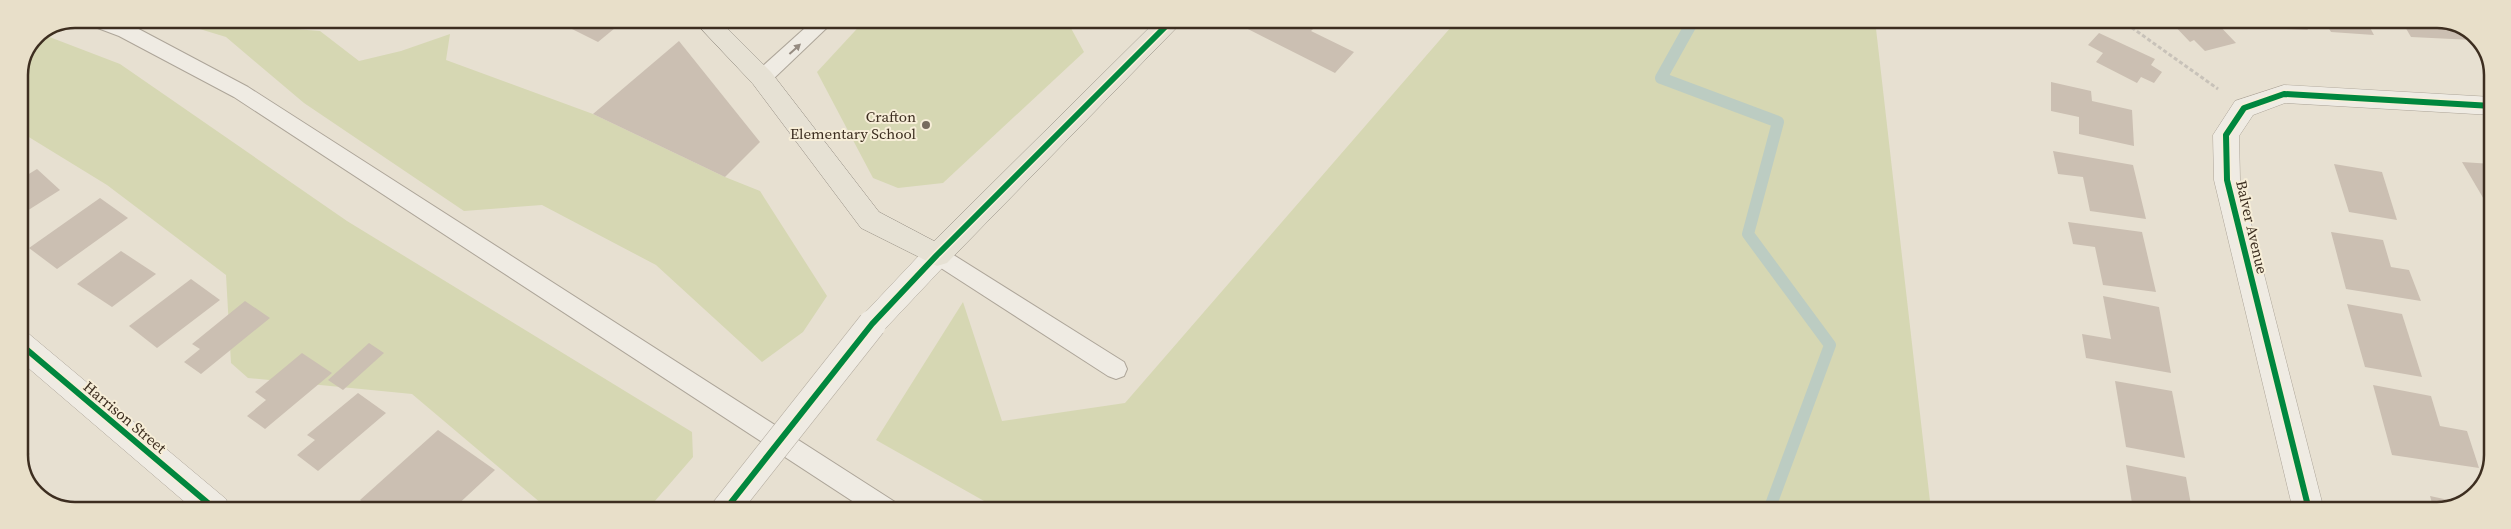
<svg xmlns="http://www.w3.org/2000/svg" width="2511" height="529" viewBox="0 0 2511 529" font-family="'Source Serif 4',serif">
<rect width="100%" height="100%" fill="#e7e0d1"/>
<g fill="#d6d7b3">
<polygon points="167,19 261,19 270,27 320,31 359,61 401,51 450,34 446,60 593,114 725,177 760,191 827,296 803,332 762,362 656,265 542,205 464,211 304,103 226,37"/>
<polygon points="866,19 1066,19 1084,52 943,183 898,188 873,178 817,72"/>
<polygon points="1458,19 1875,20 1931,510 1000,510 876,440 963,302 1002,421 1125,403"/>
<polygon points="39,33 120,64 347,221 692,432 693,457 648,509 548,509 412,394 248,378 231,363 226,275 107,185 19,131 19,75 35,35"/>
</g>
<g fill="none" stroke-linecap="round" stroke-linejoin="round">
<polyline stroke="#bcccc2" stroke-width="12" points="1694,19 1661,78 1778,122 1748,234 1830,345 1769,510"/>
</g>
<g fill="#cbbfb2">
<polygon points="552,19 626,19 598,42"/>
<polygon points="1239,19 1308,19 1318,24 1311,31 1354,52 1335,73 1236,23"/>
<polygon points="2169,20 2214,20 2236,43 2205,51 2194,40 2190,42"/>
<polygon points="2263,20 2303,20 2308,30 2267,28"/>
<polygon points="2324,20 2366,20 2374,35 2331,32"/>
<polygon points="2401,20 2447,20 2466,30 2473,40 2411,37"/>
<polygon points="2099,33 2155,59 2151,65 2162,72 2154,83 2141,77 2137,83 2096,62 2103,53 2088,45"/>
<polygon points="679,41 760,142 725,177 593,114"/>
<polygon points="2051,82 2091,91 2092,101 2132,110 2134,146 2079,134 2079,117 2051,111"/>
<polygon points="2053,151 2133,165 2146,219 2090,211 2083,177 2058,174"/>
<polygon points="2462,162 2492,164 2492,213"/>
<polygon points="2334,164 2382,172 2397,220 2349,212"/>
<polygon points="37,169 60,190 19,216 19,180"/>
<polygon points="100,198 128,218 57,269 29,248"/>
<polygon points="2068,222 2142,232 2156,292 2103,285 2095,247 2073,244"/>
<polygon points="2331,232 2383,240 2391,267 2409,270 2421,301 2346,289"/>
<polygon points="121,251 156,274 112,307 77,284"/>
<polygon points="191,279 220,300 157,348 129,326"/>
<polygon points="2103,296 2159,307 2171,373 2086,358 2082,334 2111,339"/>
<polygon points="245,301 270,318 201,374 184,362 200,349 192,344"/>
<polygon points="2347,304 2402,314 2422,377 2365,367"/>
<polygon points="369,343 384,353 343,390 328,380"/>
<polygon points="302,353 332,373 265,429 247,416 266,400 255,392"/>
<polygon points="2115,381 2172,391 2185,458 2126,447"/>
<polygon points="2373,385 2431,396 2440,426 2467,431 2479,468 2392,455"/>
<polygon points="358,393 386,413 318,471 297,455 315,440 307,435"/>
<polygon points="438,430 495,470 453,509 373,509 360,500"/>
<polygon points="19,446 30,454 20,462 19,461"/>
<polygon points="2126,465 2186,477 2192,510 2133,510"/>
<polygon points="41,489 64,508 64,509 35,494"/>
<polygon points="2430,496 2458,502 2434,510"/>
</g>
<g fill="none" stroke-linecap="round" stroke-linejoin="round">
<g stroke="#ada599" stroke-width="2">
<g id="lane">
<polygon points="85,19 112,19 133,26 248,87 895,502 899,510 866,510 234,97 119,36 87,24"/>
<polygon points="815,19 836,19 769,83 762,85 755,83 752,78 755,73"/>
<polygon points="937,246 944,249 1124,362 1127,369 1124,376 1116,379 1108,376 930,261 926,255 930,249"/>
</g>
</g>
<g stroke="#ada599" stroke-width="1">
<g id="street">
<polygon points="2284,85 2492,97 2492,115 2285,103 2253,115 2239,136 2240,180 2324,510 2293,510 2214,180 2213,135 2235,101"/>
<polygon points="937,244 947,247 951,255 947,263 882,332 872,336 862,332 858,324 862,316 927,247"/>
<polygon points="19,331 29,334 226,499 230,509 193,509 19,360"/>
</g>
</g>
<g stroke="#928b80" stroke-width="1">
<polygon id="primary" points="692,19 718,19 771,72 879,212 934,241 1158,19 1185,19 947,263 937,266 861,228 753,84"/>
</g>
<polyline stroke="#c8c2b9" stroke-width="3" stroke-dasharray="4 2.5" stroke-linecap="butt" points="2121,20 2218,89"/>
<use href="#lane" fill="#efebe3" fill-rule="evenodd"/>
<use href="#street" fill="#efebe3" fill-rule="evenodd"/>
<use href="#primary" fill="#e6e1d4" fill-rule="evenodd"/>
<g stroke="#ada599" stroke-width="29" stroke-linecap="butt">
<polyline id="street-bridge" points="725,510 872,324"/>
</g>
<use href="#street-bridge" stroke="#efebe3" stroke-width="28"/>
<g stroke="#f7eed8" stroke-width="9">
<g id="cycleway">
<polyline points="19,343 215,509"/>
<polyline points="725,510 872,324 937,255 1173,19"/>
<polyline points="2309,510 2227,180 2226,135 2244,108 2284,94 2492,106"/>
</g>
</g>
<use href="#cycleway" stroke="#00873e" stroke-width="6"/>
</g>
<defs><path id="oneway-solid" d="M-6-.8H1V-3.2L6.5 0L1 3.2V.8H-6Z" transform="scale(1.25)"/></defs>
<use fill="#968c82" href="#oneway-solid" transform="translate(795 49) rotate(-42)"/>
<circle fill="#786c5e" stroke="#f7eed8" stroke-width="2" cx="926" cy="125" r="5"/>
<g text-anchor="middle" dominant-baseline="central" stroke-width="4" stroke-linejoin="round" paint-order="stroke">
<g font-size="15" fill="#3d2e20" stroke="#f7eed8" text-anchor="end">
<text x="916" y="116">Crafton<tspan x="916" dy="17">Elementary School</tspan></text>
</g>
<g font-size="15" fill="#3d2e20" stroke="#f7eed8">
<text transform="translate(2252 227) rotate(77)">Balver Avenue</text>
<text transform="translate(125 417) rotate(40)">Harrison Street</text>
</g>
</g>
<path d="M0 0H2511V529H0ZM75 28H2437A47 47 0 0 1 2484 75V455A47 47 0 0 1 2437 502H75A47 47 0 0 1 28 455V75A47 47 0 0 1 75 28Z" fill="#e8dfc9" fill-rule="evenodd"/>
<path fill="none" stroke="#3d2e20" stroke-width="2.5" d="M75 28H2437A47 47 0 0 1 2484 75V455A47 47 0 0 1 2437 502H75A47 47 0 0 1 28 455V75A47 47 0 0 1 75 28Z"/>
</svg>
